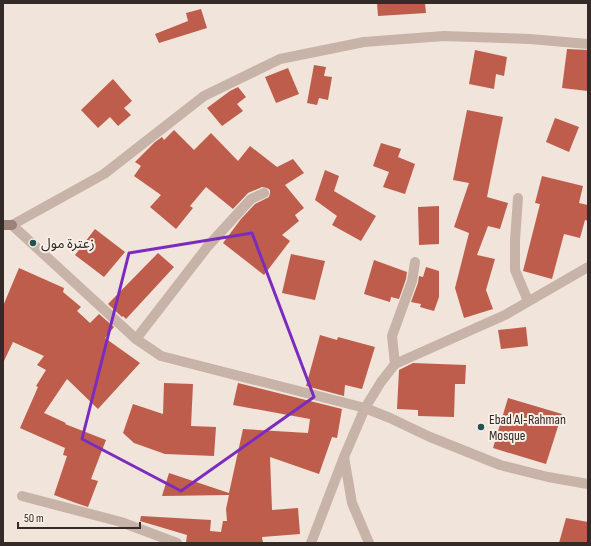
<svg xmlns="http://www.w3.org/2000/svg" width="591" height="546" viewBox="0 0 591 546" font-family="'Sofia Sans Condensed','Noto Sans Arabic',sans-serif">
<rect width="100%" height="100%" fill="#f0e4db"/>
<g fill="#be5d4b">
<polygon points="377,3 425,3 426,13 378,16"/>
<polygon points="201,9 207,28 159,43 155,34 188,21 186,13"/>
<polygon points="567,49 588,50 588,91 562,88"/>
<polygon points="475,50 507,57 504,76 496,74 494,89 469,84"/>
<polygon points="314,65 326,67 324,76 332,77 328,100 319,98 317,105 307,103"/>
<polygon points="288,68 299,94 276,103 265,77"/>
<polygon points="113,79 132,101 124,108 131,115 118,126 110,117 98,128 81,110"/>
<polygon points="238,87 246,97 237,104 243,111 222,126 207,108 230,91"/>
<polygon points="467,110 503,117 487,197 508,203 500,229 488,226 477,255 495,259 486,290 493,309 464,318 455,288 469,233 454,227 469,183 453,180"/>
<polygon points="555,118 579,127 569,152 546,142"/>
<polygon points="174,130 194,150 211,133 238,161 250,146 277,167 293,159 304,173 285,185 304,208 295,215 299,221 282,235 290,241 264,275 223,243 241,219 255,204 269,197 270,193 270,190 267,188 262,187 248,193 233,209 206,187 190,206 193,208 176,229 150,207 161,195 134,176 141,166 135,162 155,142 162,137 164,140"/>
<polygon points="381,143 401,149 398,157 415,164 405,194 383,187 389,172 373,166"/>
<polygon points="325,170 339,176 334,191 376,216 361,241 332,225 337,216 315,200"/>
<polygon points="542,176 583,186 579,203 588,205 588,221 585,220 580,238 564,234 552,279 523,271 540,204 535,203"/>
<polygon points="439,206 439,244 419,245 418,207"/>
<polygon points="95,229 125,252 104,277 75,255"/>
<polygon points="158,253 174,267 126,319 123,316 122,317 108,304"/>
<polygon points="291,254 325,261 315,300 282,293"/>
<polygon points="374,260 407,272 406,279 399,299 391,297 390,302 364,294"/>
<polygon points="426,267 439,271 439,297 434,311 420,307 421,304 411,302 418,283 419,276 423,277"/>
<polygon points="19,268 64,288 63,292 81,307 77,311 90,323 99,314 114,327 105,338 140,363 98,409 67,379 44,413 66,423 65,424 106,440 91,479 98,481 88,507 76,503 54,495 67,456 63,455 65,448 20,428 38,387 36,386 46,370 37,365 44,356 13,342 3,363 3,306"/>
<polygon points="526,327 528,346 501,349 498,330"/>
<polygon points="320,335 337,340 338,337 375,347 362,389 345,385 344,396 306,386"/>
<polygon points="413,363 466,365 465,384 455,384 454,417 418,416 418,410 397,409 399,370"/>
<polygon points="164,383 193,384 191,426 216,427 214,456 165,454 134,443 123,433 133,404 163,414"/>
<polygon points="238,383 342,409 337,438 332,437 319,474 270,457 272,510 298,508 300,534 262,537 263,543 186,543 187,535 140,521 141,516 211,520 210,531 221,532 223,521 227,521 226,509 229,495 162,496 169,473 229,493 243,429 308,433 310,419 233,405"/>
<polygon points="508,398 562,414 546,464 493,448"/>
<polygon points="566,518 588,522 588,543 559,543"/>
</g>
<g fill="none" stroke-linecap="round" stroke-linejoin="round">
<g stroke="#c7b3a8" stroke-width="10">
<polyline points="588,44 530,39 444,36 364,42 280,59 204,96 104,174 12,225 136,339 161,356 365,408 390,418 430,437 500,465 548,477 588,484"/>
<polyline points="518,198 515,240 515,270 528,301"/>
<polyline points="136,339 208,246 251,199 264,193"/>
<polyline points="395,364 392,336 412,281 415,262"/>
<polyline points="344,457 352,503 369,543"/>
<polyline points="22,496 121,522 177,543"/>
<polyline points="311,543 344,457 365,408 381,382 395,364 505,315 588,267"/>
</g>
<polyline stroke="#9a8279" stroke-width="10" points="3,225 12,225"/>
</g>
<path fill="none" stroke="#7b2cbf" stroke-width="3" stroke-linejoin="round" d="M252 233 314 397 181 491 82 439 129 253Z"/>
<g fill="#205352" stroke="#f8efe7" stroke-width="1.5">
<circle cx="33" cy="243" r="4"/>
<circle cx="481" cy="427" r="4"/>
</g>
<g text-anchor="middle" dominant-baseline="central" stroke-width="4" stroke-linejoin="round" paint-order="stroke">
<g font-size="14" fill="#342a27" stroke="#f8efe7" text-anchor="start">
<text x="41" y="243">زعترة مول</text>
<text x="489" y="419">Ebad Al-Rahman<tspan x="489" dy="16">Mosque</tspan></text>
</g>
</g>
<rect width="591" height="546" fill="none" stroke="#342a27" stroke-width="8"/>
<path d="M18 522v6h122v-6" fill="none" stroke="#342a27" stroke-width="2"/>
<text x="24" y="522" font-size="12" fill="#342a27" stroke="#f8efe7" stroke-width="3" paint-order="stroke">50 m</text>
</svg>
